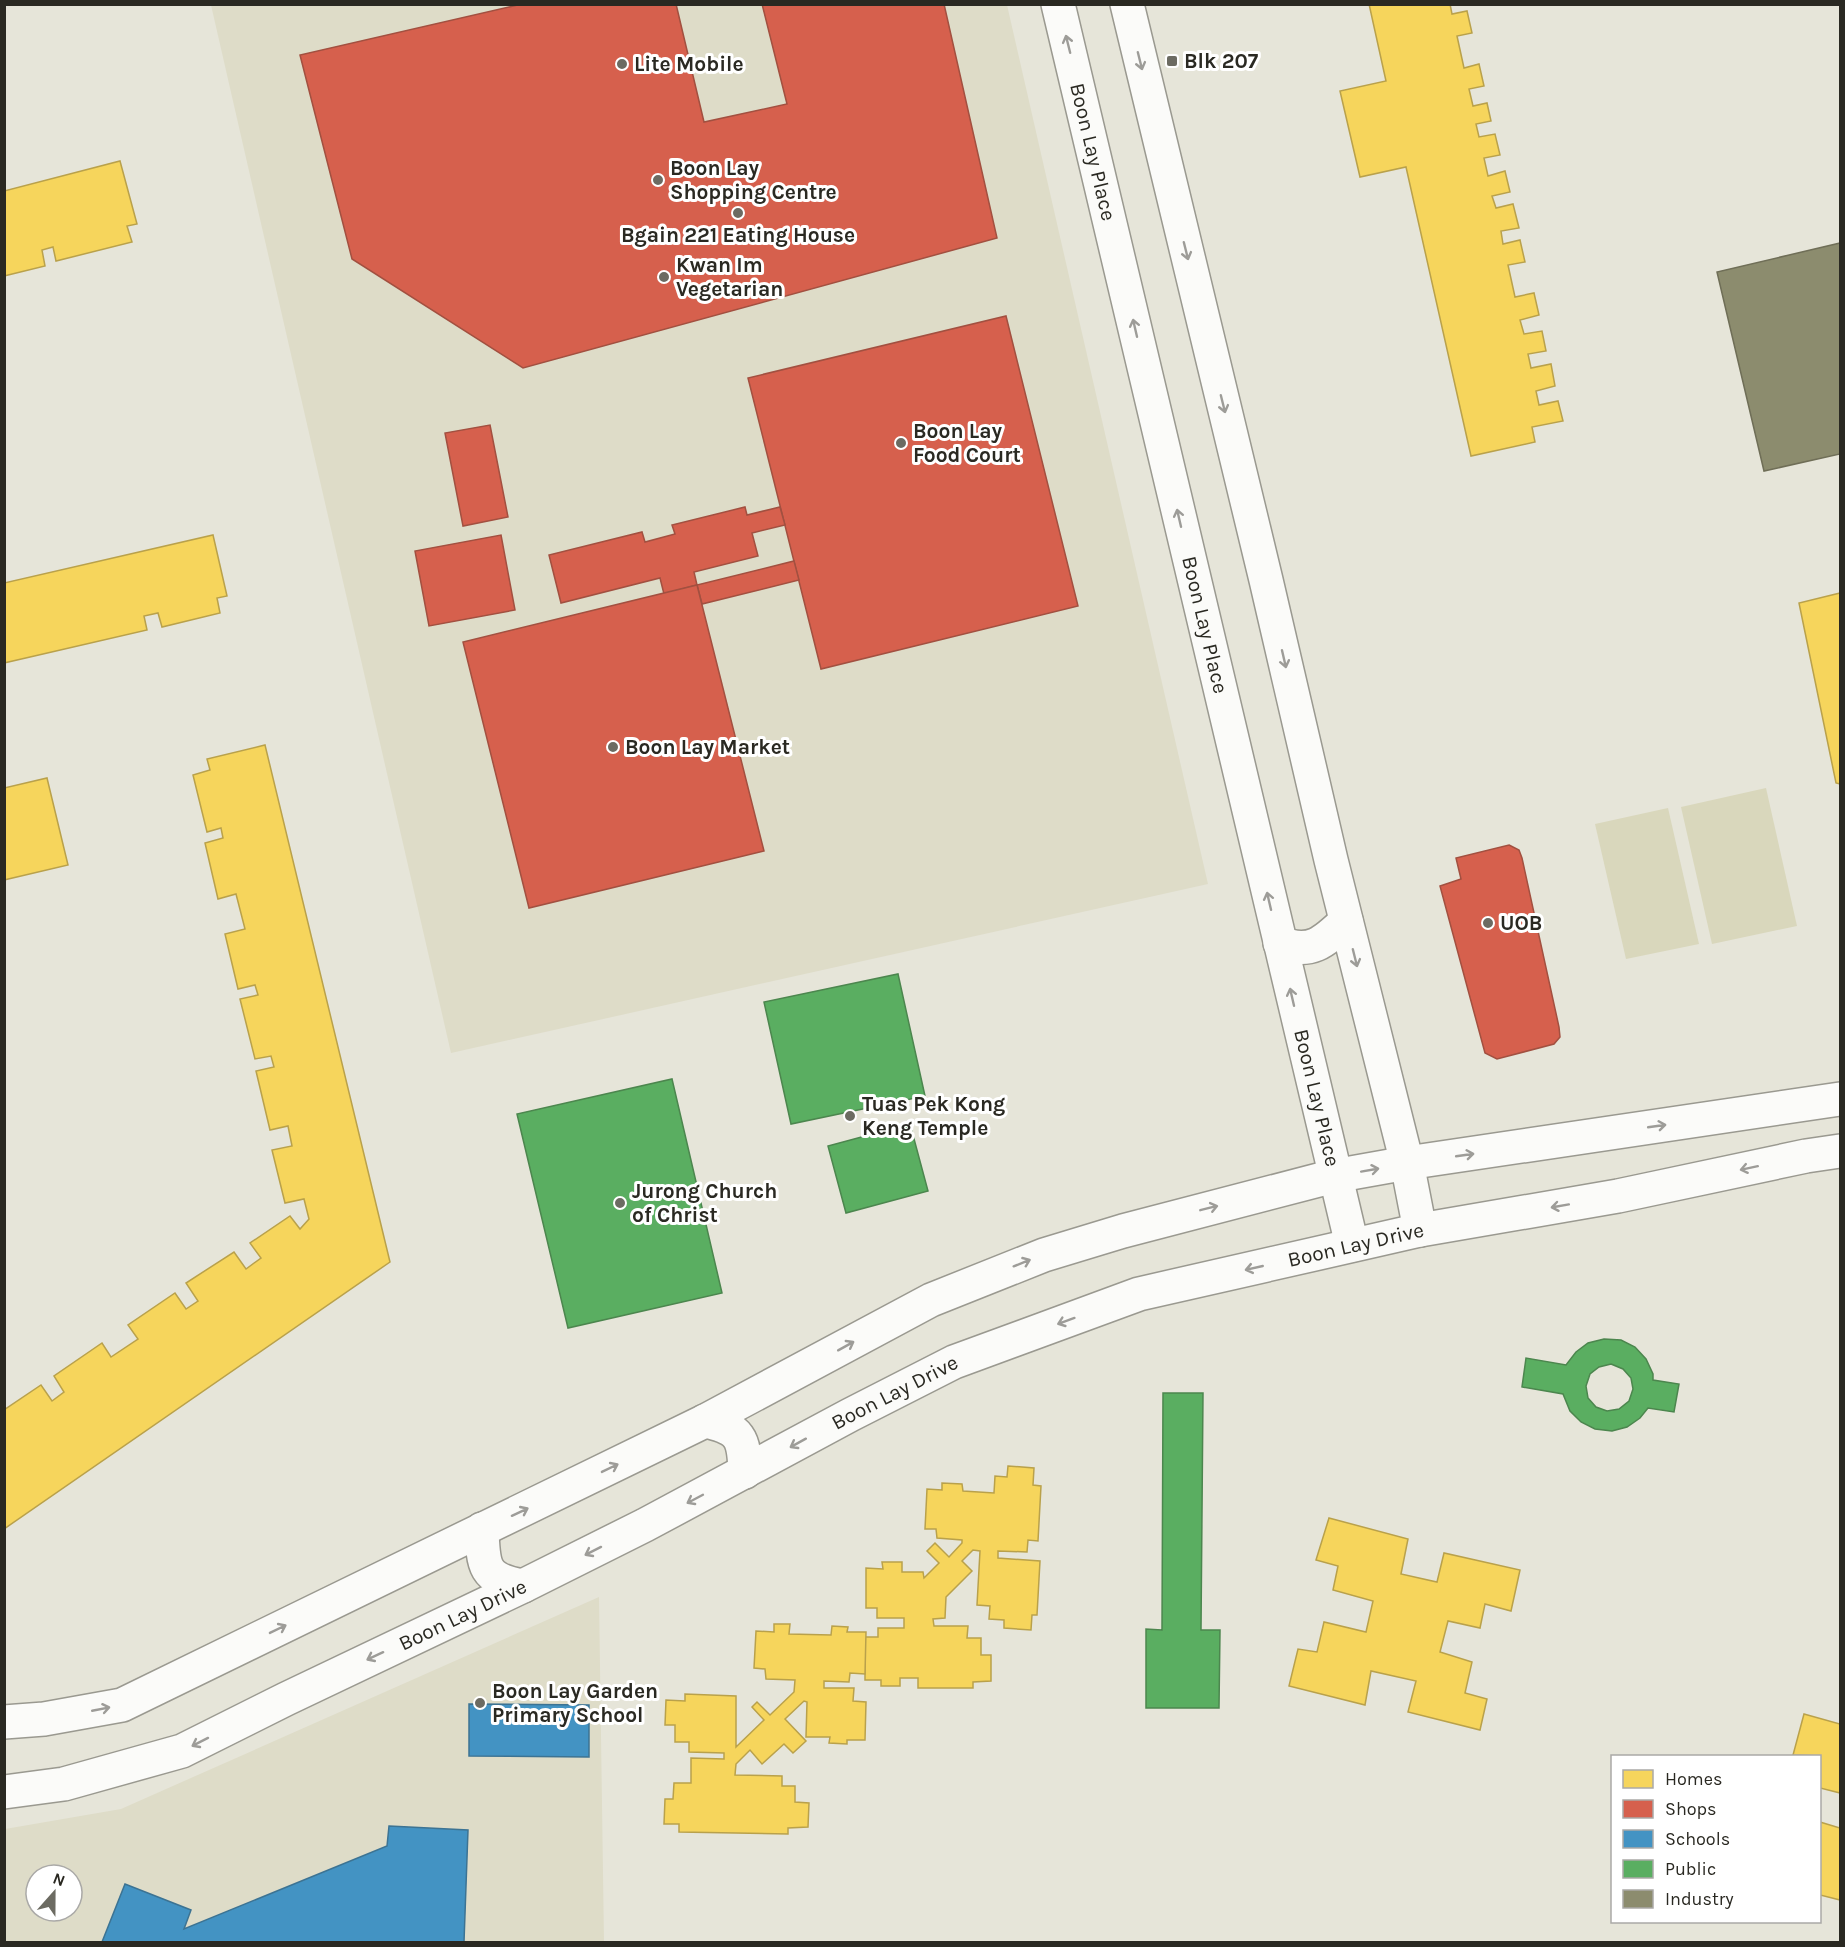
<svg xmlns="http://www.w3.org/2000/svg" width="1845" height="1947" viewBox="0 0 1845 1947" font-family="Karla,sans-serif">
<rect width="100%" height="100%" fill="#e6e5d9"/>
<g fill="#dedcc8" fill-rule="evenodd">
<polygon points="211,5 1007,5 1208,884 451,1053"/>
<path d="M599 1597 604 1942H5V1829L121 1809ZM36 1875H72V1911H36Z"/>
</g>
<g fill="#d9d7bc">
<polygon points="1766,788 1797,926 1712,944 1681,807"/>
<polygon points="1668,808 1699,944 1626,959 1595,824"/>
</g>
<g fill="#f6d55c" stroke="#b9a14b" stroke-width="1.5">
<polygon points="1369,4 1450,4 1452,14 1467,11 1472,33 1457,36 1464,68 1479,64 1484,86 1469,89 1473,106 1487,103 1491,121 1476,124 1479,137 1495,134 1500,155 1484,158 1488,176 1505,171 1510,192 1492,196 1496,208 1513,204 1519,228 1501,231 1503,244 1520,240 1525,262 1508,265 1515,297 1534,293 1539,315 1520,320 1524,334 1542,331 1546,351 1528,354 1531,368 1551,364 1555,386 1536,391 1539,405 1558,401 1563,421 1532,427 1535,442 1471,456 1406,167 1360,177 1340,91 1386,81"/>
<polygon points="120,161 137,224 127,226 132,242 56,261 53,247 42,250 45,266 4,276 4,191"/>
<polygon points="213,535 227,596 217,598 220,613 162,627 158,613 144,616 147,630 4,663 4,583"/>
<polygon points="1840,593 1840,784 1836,783 1799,603"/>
<polygon points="265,745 390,1262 4,1529 4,1410 41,1385 52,1401 64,1392 54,1376 102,1343 111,1357 138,1339 128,1325 175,1293 186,1309 198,1301 186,1283 234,1252 246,1269 261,1258 250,1243 290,1216 300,1229 309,1219 304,1199 285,1203 272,1150 292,1146 288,1126 270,1130 256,1071 274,1067 271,1056 255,1059 240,999 258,995 255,985 238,989 225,934 245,929 236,894 218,899 205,843 223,838 221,828 207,832 193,775 210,770 207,759"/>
<polygon points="47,778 68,865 4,880 4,788"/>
<polygon points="1008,1466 1034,1468 1033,1485 1041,1486 1038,1541 1028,1540 1027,1552 998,1551 998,1558 1040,1561 1037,1615 1032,1615 1031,1630 1004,1628 1004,1620 989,1619 990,1606 977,1605 980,1551 973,1550 962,1561 972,1571 946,1597 945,1618 933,1619 934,1626 968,1626 967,1638 981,1638 981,1655 991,1655 991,1681 973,1682 973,1688 918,1688 918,1678 900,1678 900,1686 881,1686 881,1680 865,1680 865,1637 878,1637 878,1628 904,1628 904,1618 877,1618 877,1608 866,1608 866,1568 883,1569 882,1562 902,1562 902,1572 923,1572 924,1578 939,1563 927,1551 935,1543 949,1557 962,1543 962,1540 937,1538 936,1529 925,1529 927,1489 942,1490 942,1483 962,1484 963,1491 994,1493 995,1476 1007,1477"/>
<polygon points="1329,1518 1408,1539 1401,1574 1437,1582 1444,1553 1520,1570 1511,1611 1485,1604 1480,1628 1448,1621 1440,1652 1472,1662 1465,1693 1487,1699 1480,1730 1408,1712 1416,1681 1371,1671 1365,1705 1289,1686 1298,1649 1317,1652 1324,1622 1366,1632 1373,1601 1333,1590 1338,1566 1316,1560"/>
<polygon points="774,1624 790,1624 789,1634 831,1635 832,1626 848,1627 847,1632 866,1632 865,1674 850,1673 849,1682 824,1681 824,1688 854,1688 853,1701 866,1702 865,1740 847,1740 847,1744 829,1743 830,1737 806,1737 807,1702 804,1701 785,1719 806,1741 793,1753 784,1744 762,1764 750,1750 736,1764 735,1775 782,1776 782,1786 795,1786 795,1802 809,1803 808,1827 788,1828 788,1834 679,1832 679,1824 664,1824 665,1799 673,1799 674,1783 691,1783 691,1758 724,1759 724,1753 689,1752 689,1742 675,1742 675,1725 665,1725 666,1700 685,1701 685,1694 736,1696 736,1747 764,1720 752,1707 757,1702 770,1715 794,1692 795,1680 766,1679 765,1669 754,1668 756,1631 774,1632"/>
<polygon points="1804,1714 1840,1724 1840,1793 1820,1788 1820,1756 1793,1755"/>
<polygon points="1820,1822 1840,1828 1840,1900 1820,1895"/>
</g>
<g fill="#d6604d" stroke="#a25040" stroke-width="1.5">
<polygon points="676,4 704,122 787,104 762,4 944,4 997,238 523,368 352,259 300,55 522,4"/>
<polygon points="1006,316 1078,606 821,669 748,378"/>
<polygon points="490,425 508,517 463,526 445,433"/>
<polygon points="745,507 747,515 780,507 785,525 752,533 758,556 694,572 697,585 664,594 660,578 561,603 549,555 642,532 645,542 675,534 672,525"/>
<polygon points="501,535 515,610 429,626 415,551"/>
<polygon points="794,561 799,580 702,604 697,585"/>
<polygon points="697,585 764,851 529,908 463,642"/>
<polygon points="1509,845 1519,850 1522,858 1559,1027 1560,1037 1554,1044 1497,1059 1485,1053 1440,886 1461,879 1456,858"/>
</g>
<g fill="#4393c3" stroke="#3c7393" stroke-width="1.5">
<polygon points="469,1704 589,1705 589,1757 469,1756"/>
<polygon points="389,1826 468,1830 464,1942 102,1942 125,1884 191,1910 184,1929 387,1846"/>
</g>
<g fill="#5aae61" stroke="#4c864e" stroke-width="1.5" fill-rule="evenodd">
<polygon points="898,974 925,1096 791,1124 764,1002"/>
<polygon points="672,1079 722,1293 568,1328 517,1114"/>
<polygon points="910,1124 928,1191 846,1213 828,1146"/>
<path d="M1604 1339 1621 1340 1635 1347 1646 1359 1653 1374V1380L1679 1384 1674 1412 1648 1408 1640 1418 1627 1427 1612 1431 1595 1429 1581 1422 1570 1411 1563 1394 1522 1387 1526 1358 1566 1365 1576 1352 1588 1343ZM1611 1364 1623 1369 1631 1378 1633 1389 1629 1401 1619 1409 1607 1411 1596 1407 1588 1398 1586 1386 1590 1374 1599 1367Z"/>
<polygon points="1163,1393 1203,1393 1201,1630 1220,1630 1219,1708 1146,1708 1146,1629 1162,1630"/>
</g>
<polygon fill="#8c8c6e" stroke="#6f6e57" stroke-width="1.5" points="1840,243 1840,454 1764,471 1717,272"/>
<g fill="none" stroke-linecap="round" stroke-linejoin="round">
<g stroke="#9a9990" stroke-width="36">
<g id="secondary">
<path id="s1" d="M1058 4 1352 1245"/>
<polyline points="1127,4 1266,580 1331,860 1407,1163 1420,1230"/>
<path d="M1280 943C1311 955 1324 942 1346 921"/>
<path d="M705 1421C741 1429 744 1438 745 1472"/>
<path d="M482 1529C483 1566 483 1579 523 1586"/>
<polyline points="4,1722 44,1719 122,1705 705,1421 931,1300 1044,1255 1123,1231 1334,1176 1407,1163 1840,1099"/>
<path id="s2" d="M4 1792 64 1784 182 1751 286 1699 523 1586 645 1525 850 1415 954 1362 1139 1294 1420 1230 1618 1196 1806 1156 1840 1151"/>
</g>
</g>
<use href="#secondary" stroke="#fbfbf9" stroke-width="33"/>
</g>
<defs><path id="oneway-shaft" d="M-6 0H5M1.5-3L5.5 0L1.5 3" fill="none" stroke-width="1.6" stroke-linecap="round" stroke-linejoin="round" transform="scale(1.5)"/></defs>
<g stroke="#9d9c98">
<use href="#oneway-shaft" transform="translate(1068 44) rotate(-104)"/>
<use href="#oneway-shaft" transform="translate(1140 61) rotate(76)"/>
<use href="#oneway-shaft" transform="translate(1186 251) rotate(76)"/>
<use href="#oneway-shaft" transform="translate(1135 328) rotate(-103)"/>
<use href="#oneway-shaft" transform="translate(1223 404) rotate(76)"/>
<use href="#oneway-shaft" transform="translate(1179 518) rotate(-103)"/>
<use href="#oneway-shaft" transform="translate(1284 659) rotate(77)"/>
<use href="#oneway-shaft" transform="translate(1269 901) rotate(-103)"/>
<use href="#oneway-shaft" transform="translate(1355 958) rotate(76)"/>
<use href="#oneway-shaft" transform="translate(1292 997) rotate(-103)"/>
<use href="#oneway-shaft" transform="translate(1657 1126) rotate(-8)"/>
<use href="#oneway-shaft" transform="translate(1465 1155) rotate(-8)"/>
<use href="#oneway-shaft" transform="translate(1749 1168) rotate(168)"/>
<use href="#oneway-shaft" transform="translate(1370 1170) rotate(-10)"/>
<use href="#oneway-shaft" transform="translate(1560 1206) rotate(170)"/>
<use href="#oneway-shaft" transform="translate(1209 1208) rotate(-14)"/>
<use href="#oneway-shaft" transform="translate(1022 1263) rotate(-22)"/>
<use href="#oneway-shaft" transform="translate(1254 1268) rotate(167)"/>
<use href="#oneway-shaft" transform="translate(1066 1321) rotate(160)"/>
<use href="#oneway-shaft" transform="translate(846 1346) rotate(-29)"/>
<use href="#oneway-shaft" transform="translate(798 1443) rotate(151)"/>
<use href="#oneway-shaft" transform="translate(610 1468) rotate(-26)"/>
<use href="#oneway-shaft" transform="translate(695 1499) rotate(152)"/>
<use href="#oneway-shaft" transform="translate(520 1512) rotate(-25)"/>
<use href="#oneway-shaft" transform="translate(593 1551) rotate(153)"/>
<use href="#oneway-shaft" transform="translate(278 1629) rotate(-26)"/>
<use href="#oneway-shaft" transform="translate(375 1656) rotate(155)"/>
<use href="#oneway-shaft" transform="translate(101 1709) rotate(-11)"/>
<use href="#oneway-shaft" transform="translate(200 1742) rotate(153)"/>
</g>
<g fill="#6c6b62" stroke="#fff" stroke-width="2">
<rect x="1166" y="55" width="12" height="12" rx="3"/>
<circle cx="622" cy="64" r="6"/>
<circle cx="658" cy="180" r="6"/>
<circle cx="738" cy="213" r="6"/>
<circle cx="664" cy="277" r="6"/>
<circle cx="901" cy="443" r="6"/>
<circle cx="613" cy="747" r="6"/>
<circle cx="1488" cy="923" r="6"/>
<circle cx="850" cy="1116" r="6"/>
<circle cx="620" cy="1203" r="6"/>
<circle cx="480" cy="1703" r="6"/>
</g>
<g text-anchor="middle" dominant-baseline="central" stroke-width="6" stroke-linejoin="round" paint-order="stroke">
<g font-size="21" font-weight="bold" fill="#2a2922" stroke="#fff" text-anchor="start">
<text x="1184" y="61">Blk 207</text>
<text x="634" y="64">Lite Mobile</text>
<text x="670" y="168">Boon Lay<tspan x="670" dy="24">Shopping Centre</tspan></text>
<text x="738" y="235" text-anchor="middle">Bgain 221 Eating House</text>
<text x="676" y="265">Kwan Im<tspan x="676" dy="24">Vegetarian</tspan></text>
<text x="913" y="431">Boon Lay<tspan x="913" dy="24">Food Court</tspan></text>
<text x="625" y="747">Boon Lay Market</text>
<text x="1500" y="923">UOB</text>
<text x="862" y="1104">Tuas Pek Kong<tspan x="862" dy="24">Keng Temple</tspan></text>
<text x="632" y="1191">Jurong Church<tspan x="632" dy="24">of Christ</tspan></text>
<text x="492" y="1691">Boon Lay Garden<tspan x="492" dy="24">Primary School</tspan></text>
</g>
<g font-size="21" fill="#2a2922" stroke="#fff">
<text stroke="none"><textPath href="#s1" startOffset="152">Boon Lay Place</textPath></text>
<text stroke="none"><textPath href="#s1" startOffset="638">Boon Lay Place</textPath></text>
<text stroke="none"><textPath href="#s1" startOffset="1124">Boon Lay Place</textPath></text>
<text stroke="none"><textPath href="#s2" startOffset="1467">Boon Lay Drive</textPath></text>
<text stroke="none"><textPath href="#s2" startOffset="981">Boon Lay Drive</textPath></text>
<text stroke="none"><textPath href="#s2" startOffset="495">Boon Lay Drive</textPath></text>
</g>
</g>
<rect width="1845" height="1947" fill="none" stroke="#2a2922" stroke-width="12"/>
<rect x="1611" y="1755" width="210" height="168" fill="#ffffff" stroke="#aaa9a7" stroke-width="1.5"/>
<rect x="1623" y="1770" width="30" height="18" fill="#f6d55c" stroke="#aaa9a7" stroke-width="1.5"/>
<text x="1665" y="1785" font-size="18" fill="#2a2922">Homes</text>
<rect x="1623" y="1800" width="30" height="18" fill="#d6604d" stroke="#aaa9a7" stroke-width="1.5"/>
<text x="1665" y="1815" font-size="18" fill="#2a2922">Shops</text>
<rect x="1623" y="1830" width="30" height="18" fill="#4393c3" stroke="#aaa9a7" stroke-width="1.5"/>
<text x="1665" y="1845" font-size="18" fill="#2a2922">Schools</text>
<rect x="1623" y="1860" width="30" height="18" fill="#5aae61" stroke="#aaa9a7" stroke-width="1.5"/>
<text x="1665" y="1875" font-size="18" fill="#2a2922">Public</text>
<rect x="1623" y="1890" width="30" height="18" fill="#8c8c6e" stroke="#aaa9a7" stroke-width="1.5"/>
<text x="1665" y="1905" font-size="18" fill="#2a2922">Industry</text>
<g transform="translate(54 1893) rotate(21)"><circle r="28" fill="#ffffff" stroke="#aaa9a7" stroke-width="1.5"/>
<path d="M0-4.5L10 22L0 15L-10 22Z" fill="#6c6b62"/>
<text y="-9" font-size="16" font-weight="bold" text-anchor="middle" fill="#2a2922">N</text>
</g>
</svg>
